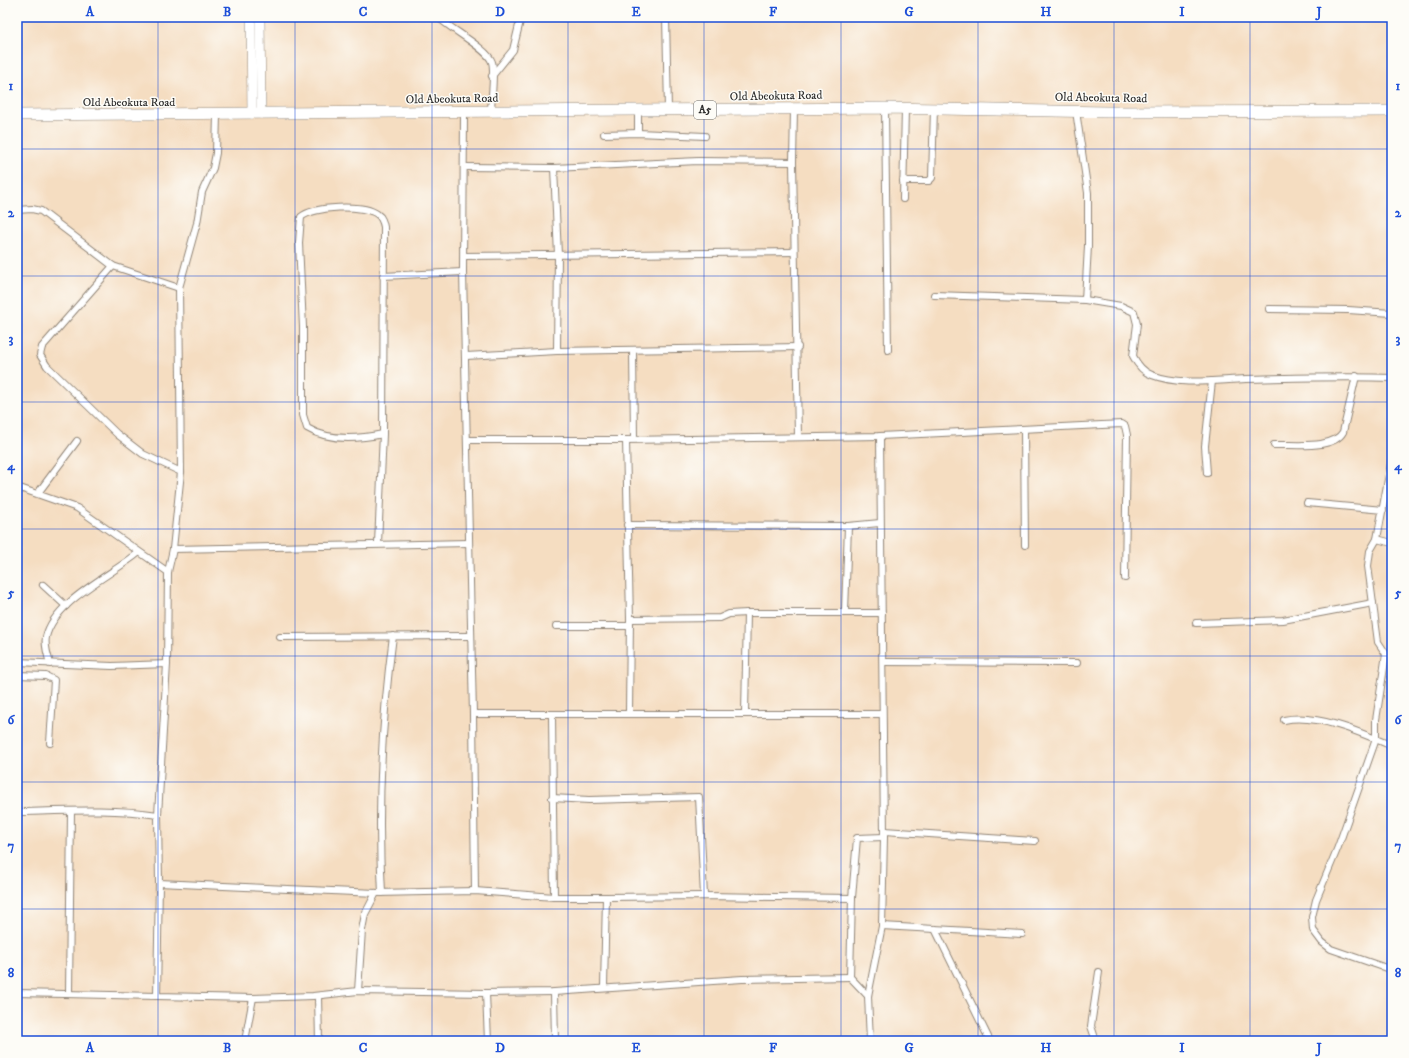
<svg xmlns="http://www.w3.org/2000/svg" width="1409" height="1058" viewBox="0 0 1409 1058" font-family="'IM FELL DW Pica',serif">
<rect width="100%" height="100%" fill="#fdfcf7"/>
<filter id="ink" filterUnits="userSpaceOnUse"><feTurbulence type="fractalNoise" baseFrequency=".025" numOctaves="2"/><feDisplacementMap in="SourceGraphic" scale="8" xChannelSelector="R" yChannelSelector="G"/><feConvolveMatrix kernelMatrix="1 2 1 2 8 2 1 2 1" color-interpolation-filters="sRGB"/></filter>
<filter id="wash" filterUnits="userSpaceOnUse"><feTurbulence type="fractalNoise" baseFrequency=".012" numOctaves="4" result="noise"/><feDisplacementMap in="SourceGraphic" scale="16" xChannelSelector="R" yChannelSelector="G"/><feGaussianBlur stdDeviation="0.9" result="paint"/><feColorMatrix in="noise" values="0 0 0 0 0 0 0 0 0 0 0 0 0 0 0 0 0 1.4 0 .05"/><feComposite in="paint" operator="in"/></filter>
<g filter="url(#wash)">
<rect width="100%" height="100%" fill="#f5ddc1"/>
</g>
<g filter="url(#ink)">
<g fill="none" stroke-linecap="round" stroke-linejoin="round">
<g stroke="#908476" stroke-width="8">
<g id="street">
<path d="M438 17C450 29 488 49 492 62 495 71 491 101 491 112"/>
<polyline points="666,17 668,110"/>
<polyline points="492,76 513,50 521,17"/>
<polyline points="885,108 888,350"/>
<polyline points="638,110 638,133"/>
<polyline points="464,112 463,272 473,714 475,891"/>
<polyline points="217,114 216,153 213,168 202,192 197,223 179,288 181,472 173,549 168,572 167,664 158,815 159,883 157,996 253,998 313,996 358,991 486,993 554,992 742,979 850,977"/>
<polyline points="604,134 638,133 705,136"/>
<polyline points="793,162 794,109"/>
<polyline points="464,167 554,168 698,161 793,162 798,437"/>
<polyline points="554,168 558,255 557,351"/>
<polyline points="903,181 929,181 932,178 934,108"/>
<polyline points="903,199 905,108"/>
<polyline points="17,210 32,209 41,211 113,266 179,288"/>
<polyline points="464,256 794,252"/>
<polyline points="113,266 42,347 40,355 47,366 117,434 143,454 181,472"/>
<polyline points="383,276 463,272"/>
<polyline points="934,295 1085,300 1088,246 1088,193 1076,111"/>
<path d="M1085 300 1121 306 1134 312 1137 324 1133 356C1137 364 1143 372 1152 375 1181 386 1216 380 1246 379 1294 378 1343 376 1392 378"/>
<polyline points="1269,309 1348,310 1392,313"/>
<polyline points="633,350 634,439"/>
<polyline points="466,356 557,351 798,347"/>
<polyline points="1024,429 1025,545"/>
<polyline points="467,440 626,440 880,436 1122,424 1125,426 1127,435 1125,578"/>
<polyline points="626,440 630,619 629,713"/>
<path d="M1274 445C1294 444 1333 450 1343 432L1356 376"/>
<polyline points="1392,458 1377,539 1370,551 1368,566 1378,642 1386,654 1376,720 1376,739 1338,847 1316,900 1312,917 1313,930 1322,942 1331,949 1392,970"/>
<polyline points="1207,473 1205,446 1212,381"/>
<polyline points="17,487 77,508 168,572"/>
<polyline points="38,493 77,441"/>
<polyline points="1307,503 1383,510"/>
<polyline points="627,525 848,526 880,523"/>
<polyline points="1377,539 1392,543"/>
<path d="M378 543 383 434 384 227C383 222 382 217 377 214 364 204 313 206 301 217L299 243 303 327V415L307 428C328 441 359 439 383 434"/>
<polyline points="173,549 469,543"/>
<polyline points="43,585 66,606"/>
<polyline points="845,612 848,526"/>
<polyline points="630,619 720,618 729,614 747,613 882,613"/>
<polyline points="1196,623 1283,620 1373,603"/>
<polyline points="556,626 630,626"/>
<polyline points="280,637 471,636"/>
<polyline points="17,662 112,666 167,664"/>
<polyline points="883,662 1077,663"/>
<path d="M50 664C48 655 44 646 46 637 54 601 112 575 138 553"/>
<polyline points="17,675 46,676 54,680 50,743"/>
<polyline points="745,713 747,613"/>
<polyline points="473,714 882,714"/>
<polyline points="552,714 554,897"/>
<path d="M1284 720C1317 713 1362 733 1392 746"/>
<polyline points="552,798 589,800 699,797 704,896"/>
<path d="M17 812C64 811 111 808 158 815"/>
<polyline points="884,831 1035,841"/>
<polyline points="1392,836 1392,838"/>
<polyline points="159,883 376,893 475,891 554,897 606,897 604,987"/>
<path d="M382 893C377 809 382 719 393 636"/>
<polyline points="606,897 704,896 852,898"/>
<polyline points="882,926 1022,934"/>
<polyline points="935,929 990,1041"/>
<polyline points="1389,969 1392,961"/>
<polyline points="358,991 362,930 365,914 376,893"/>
<polyline points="554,992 555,1041"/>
<polyline points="17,993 157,996"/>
<polyline points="69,993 71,811"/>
<polyline points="486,993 488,1041"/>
<polyline points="318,996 319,1041"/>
<polyline points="868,996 850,977 852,898 857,838 884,837"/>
<polyline points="245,1041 253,998"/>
<polyline points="870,1041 868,996 882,926 884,837 880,436"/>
<polyline points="1096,1041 1091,1026 1099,972"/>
</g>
</g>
<g stroke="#908476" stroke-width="10">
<g id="secondary">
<polyline points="251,17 252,114"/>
<polyline points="260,17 261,114"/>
</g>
</g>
<g stroke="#908476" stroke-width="12">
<polyline id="highway" points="17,115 885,108 1107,112 1392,111"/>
</g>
<use href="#street" stroke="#fff" stroke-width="6"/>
<use href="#secondary" stroke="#fff" stroke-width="9"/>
<use href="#highway" stroke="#fff" stroke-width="11"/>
</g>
</g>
<path fill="none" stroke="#1d4ed8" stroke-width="1" stroke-opacity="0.55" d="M158 17V1041M295 17V1041M432 17V1041M568 17V1041M704 17V1041M841 17V1041M978 17V1041M1114 17V1041M1250 17V1041M17 149H1392M17 276H1392M17 402H1392M17 529H1392M17 656H1392M17 782H1392M17 909H1392"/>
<g text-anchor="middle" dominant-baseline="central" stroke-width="3" stroke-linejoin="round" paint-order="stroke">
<rect fill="#fdfcf7" stroke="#6a6a68" stroke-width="1" x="694" y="101" width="22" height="18" rx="3"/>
<g font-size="11" font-weight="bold" fill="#2b2b2b">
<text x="705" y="110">A5</text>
</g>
<g font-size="12" fill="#2b2b2b" stroke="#fdfcf7">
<text transform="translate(776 96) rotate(-1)">Old Abeokuta Road</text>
<text transform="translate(1101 98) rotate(1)">Old Abeokuta Road</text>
<text transform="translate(452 99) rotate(-1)">Old Abeokuta Road</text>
<text x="129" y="102">Old Abeokuta Road</text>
</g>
</g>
<rect width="1409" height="1058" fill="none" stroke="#fdfcf7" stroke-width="44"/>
<rect x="22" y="22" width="1365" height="1014" fill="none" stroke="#1d4ed8" stroke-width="1.5"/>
<g font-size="13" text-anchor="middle" font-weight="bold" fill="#1d4ed8">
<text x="90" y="16">A</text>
<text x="227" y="16">B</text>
<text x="363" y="16">C</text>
<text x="500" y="16">D</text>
<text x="636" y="16">E</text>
<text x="773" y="16">F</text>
<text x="909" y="16">G</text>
<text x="1046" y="16">H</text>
<text x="1182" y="16">I</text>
<text x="1319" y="16">J</text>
<text x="11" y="90">1</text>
<text x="1398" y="90">1</text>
<text x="11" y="217">2</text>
<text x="1398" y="217">2</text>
<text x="11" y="343">3</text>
<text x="1398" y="343">3</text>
<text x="11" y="470">4</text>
<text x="1398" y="470">4</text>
<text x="11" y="597">5</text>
<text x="1398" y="597">5</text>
<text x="11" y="724">6</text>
<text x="1398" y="724">6</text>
<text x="11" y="850">7</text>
<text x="1398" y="850">7</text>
<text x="11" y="977">8</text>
<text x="1398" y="977">8</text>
<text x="90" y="1052">A</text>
<text x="227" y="1052">B</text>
<text x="363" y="1052">C</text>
<text x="500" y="1052">D</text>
<text x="636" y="1052">E</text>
<text x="773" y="1052">F</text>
<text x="909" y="1052">G</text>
<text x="1046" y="1052">H</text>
<text x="1182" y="1052">I</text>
<text x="1319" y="1052">J</text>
</g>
</svg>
